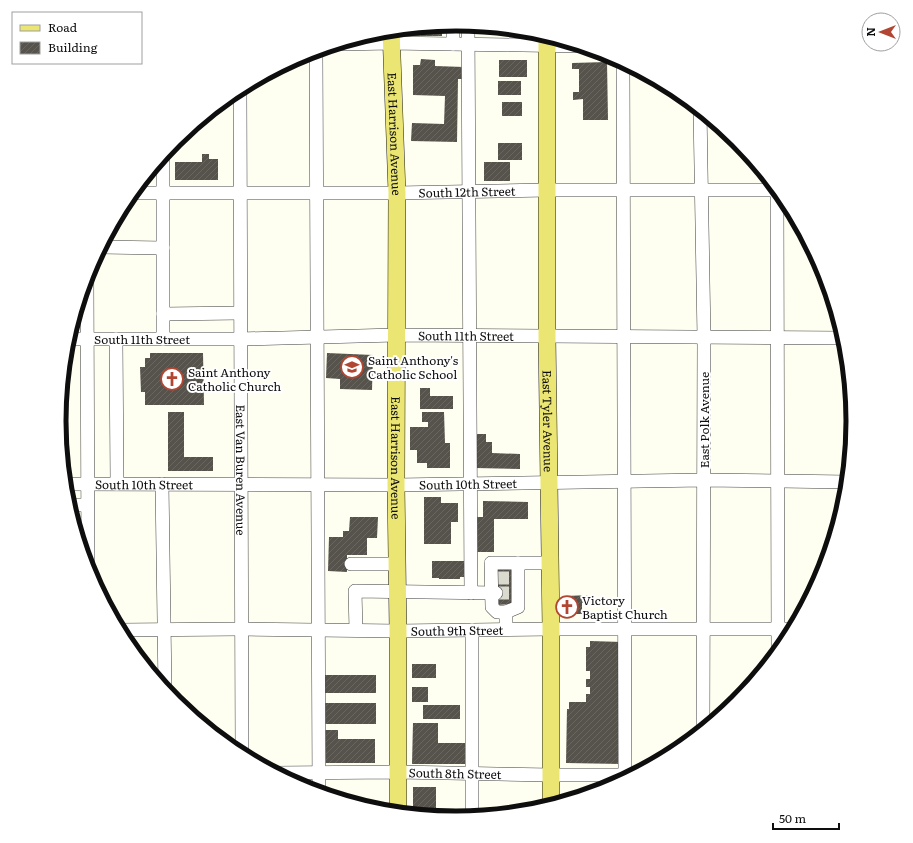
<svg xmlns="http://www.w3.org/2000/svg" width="913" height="843" viewBox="0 0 913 843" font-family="Literata,serif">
<defs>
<pattern id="building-hatch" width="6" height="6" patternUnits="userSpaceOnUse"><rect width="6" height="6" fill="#56524c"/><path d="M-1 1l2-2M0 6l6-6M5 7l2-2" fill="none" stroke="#696661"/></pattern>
</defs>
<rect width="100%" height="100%" fill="#fefef1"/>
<g fill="url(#building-hatch)">
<polygon points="442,25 442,36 412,36 412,28"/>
<polygon points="481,26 515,30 515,31 481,31"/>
<polygon points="421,59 435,60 435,66 464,67 464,79 458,79 457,142 411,141 412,123 444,124 445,96 413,95 413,65 420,65"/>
<rect x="499" y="60" width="28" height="17"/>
<polygon points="607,62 608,120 583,120 583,99 573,100 573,92 579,92 579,69 572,69 572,63"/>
<rect x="498" y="81" width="23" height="14"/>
<rect x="502" y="102" width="20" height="14"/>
<rect x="498" y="143" width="24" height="17"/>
<polygon points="202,154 209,154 209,159 218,159 218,180 175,180 175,162 202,162"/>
<rect x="484" y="162" width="26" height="19"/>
<polygon points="150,353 203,353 204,405 145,405 145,392 141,392 140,367 145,367 145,358 150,358"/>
<polygon points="327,353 373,355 372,390 340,389 340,379 326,378"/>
<polygon points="420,388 430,388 430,396 453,396 453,409 420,409"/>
<polygon points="168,412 184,412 184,457 213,457 213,471 168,471"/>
<polygon points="422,412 444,412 445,443 450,443 450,468 427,468 427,463 417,463 417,450 410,450 410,427 428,427 428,422 422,422"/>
<polygon points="476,434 486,434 486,442 492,442 492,453 520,454 520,469 476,468"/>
<polygon points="424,497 441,497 441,503 458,503 458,522 451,522 451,544 424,544"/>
<polygon points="483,501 528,502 528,519 494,519 494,552 475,552 475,517 483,517"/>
<polygon points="350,517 378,517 377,538 367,538 367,555 347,555 347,572 328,571 329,537 343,537 343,531 349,531"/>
<polygon points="432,561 467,561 468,577 460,577 460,579 439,579 439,578 432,578"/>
<polygon points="512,565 513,604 496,605 496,566"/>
<polygon points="590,595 590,603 582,603 582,614 566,614 566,596"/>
<polygon points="590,641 622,642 621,764 566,763 567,709 569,709 569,702 586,702 586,694 590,694 590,687 586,687 586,679 590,679 590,671 586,671 586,647 590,647"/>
<rect x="412" y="664" width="24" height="14"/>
<rect x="324" y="675" width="52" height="18"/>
<rect x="412" y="687" width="16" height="15"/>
<rect x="323" y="703" width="53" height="21"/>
<rect x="423" y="705" width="37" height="14"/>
<polygon points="413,723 438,723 438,743 466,743 466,764 412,764"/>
<polygon points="323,730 338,730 338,739 375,739 375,763 323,763"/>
<polygon points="413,787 436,787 436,817 413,815"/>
<polygon points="481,809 496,809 496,815 481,817"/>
</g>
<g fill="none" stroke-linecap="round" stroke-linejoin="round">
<g stroke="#dadacf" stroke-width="13" stroke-dasharray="13 6" stroke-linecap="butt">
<polyline points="496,578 512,578"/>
<polyline points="496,593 513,593"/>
</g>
<g stroke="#414141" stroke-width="14">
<g id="minor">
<polyline points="453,24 453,44"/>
<polyline points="468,25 471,593"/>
<polyline points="339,44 391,43 581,46"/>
<polyline points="316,51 319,793"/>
<polyline points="623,62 625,775"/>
<path id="s1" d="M240 89 242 755"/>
<polyline points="700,110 704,337 703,731"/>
<polyline points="163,156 163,339"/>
<polyline points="777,189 778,653"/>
<path id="s2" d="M132 193H397L548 190H778"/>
<polyline points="101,247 163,248"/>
<polyline points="87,276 88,569"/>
<polyline points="163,314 240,313"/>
<path id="s3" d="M68 339H240L396 335 845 338"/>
<polyline points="116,339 117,484"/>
<path id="s4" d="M65 484 396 485 703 480 848 482"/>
<polyline points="162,484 165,689"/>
<polyline points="68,505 87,505"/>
<polyline points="351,564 397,564"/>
<polyline points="506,612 497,612 492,607 491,563 518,563"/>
<polyline points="506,629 506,612 518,607 518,563 550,563"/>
<path id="s5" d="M119 630 241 629 398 631 551 629H794"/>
<polyline points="356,630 355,591 496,593"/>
<polyline points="472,630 472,817"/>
<path id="s6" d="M274 773 398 772 551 775H635"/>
</g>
</g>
<g stroke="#1f1f1f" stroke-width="18">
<g id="major">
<path id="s7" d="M391 30 397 193 396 485 398 631V813"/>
<path id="s8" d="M547 36V336L551 629V806"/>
</g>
</g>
<use href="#minor" stroke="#fff" stroke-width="13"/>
<use href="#major" stroke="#ebe673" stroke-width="17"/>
</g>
<defs>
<g id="school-ring" transform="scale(1.15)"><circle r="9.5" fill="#fff" stroke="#b14733" stroke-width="1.5"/><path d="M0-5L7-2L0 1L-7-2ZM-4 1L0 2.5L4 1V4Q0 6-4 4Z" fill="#b14733"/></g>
<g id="church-ring" transform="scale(1.15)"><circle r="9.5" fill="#fff" stroke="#b14733" stroke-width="1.5"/><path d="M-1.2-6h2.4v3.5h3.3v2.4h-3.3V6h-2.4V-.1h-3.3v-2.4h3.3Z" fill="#b14733"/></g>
</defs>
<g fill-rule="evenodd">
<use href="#school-ring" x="352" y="367"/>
<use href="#church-ring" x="172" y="379"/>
<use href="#church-ring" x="567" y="607"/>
</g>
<g text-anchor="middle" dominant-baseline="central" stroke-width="4" stroke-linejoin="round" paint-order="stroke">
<g font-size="12" fill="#0e0e0e" stroke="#fff">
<text stroke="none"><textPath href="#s7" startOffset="104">East Harrison Avenue</textPath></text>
<text stroke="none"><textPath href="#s2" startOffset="335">South 12th Street</textPath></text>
<text stroke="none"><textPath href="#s3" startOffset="398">South 11th Street</textPath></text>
<text stroke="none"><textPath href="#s3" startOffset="74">South 11th Street</textPath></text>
<text transform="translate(704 420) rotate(-90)">East Polk Avenue</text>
<text stroke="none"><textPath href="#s8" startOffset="385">East Tyler Avenue</textPath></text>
<text stroke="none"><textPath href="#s7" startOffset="428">East Harrison Avenue</textPath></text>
<text stroke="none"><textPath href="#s1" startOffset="381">East Van Buren Avenue</textPath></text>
<text stroke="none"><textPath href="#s4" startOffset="79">South 10th Street</textPath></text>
<text stroke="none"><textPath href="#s4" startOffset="403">South 10th Street</textPath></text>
<text stroke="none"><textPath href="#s5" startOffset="338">South 9th Street</textPath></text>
<text stroke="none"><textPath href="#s6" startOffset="181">South 8th Street</textPath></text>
</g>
<g font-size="12" fill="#0e0e0e" stroke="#fff" text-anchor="start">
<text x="368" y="360">Saint Anthony's<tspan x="368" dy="14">Catholic School</tspan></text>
<text x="188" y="372">Saint Anthony<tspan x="188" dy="14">Catholic Church</tspan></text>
<text x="582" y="600">Victory<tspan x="582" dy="14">Baptist Church</tspan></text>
</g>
</g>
<path d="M0 0H913V843H0ZM66 421a390 390 0 1 1 780 0a390 390 0 1 1-780 0Z" fill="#fff" fill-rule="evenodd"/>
<path fill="none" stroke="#0e0e0e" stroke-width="5" d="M66 421a390 390 0 1 1 780 0a390 390 0 1 1-780 0Z"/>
<rect x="12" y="12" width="130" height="52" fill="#ffffff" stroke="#9f9f9f"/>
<rect x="20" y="25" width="20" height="6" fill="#ebe673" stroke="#9f9f9f"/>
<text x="48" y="32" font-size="12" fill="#0e0e0e">Road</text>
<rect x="20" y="42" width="20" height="12" fill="url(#building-hatch)" stroke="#9f9f9f"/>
<text x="48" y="52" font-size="12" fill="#0e0e0e">Building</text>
<g transform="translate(881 32) rotate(270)"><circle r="19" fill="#ffffff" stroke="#9f9f9f"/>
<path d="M0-3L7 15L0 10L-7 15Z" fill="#b14733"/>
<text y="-6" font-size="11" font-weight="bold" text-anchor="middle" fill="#0e0e0e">N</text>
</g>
<path d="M773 823v6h66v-6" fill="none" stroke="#0e0e0e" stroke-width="2"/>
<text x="779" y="823" font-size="12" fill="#0e0e0e" stroke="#ffffff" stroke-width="3" paint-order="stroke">50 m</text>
</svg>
